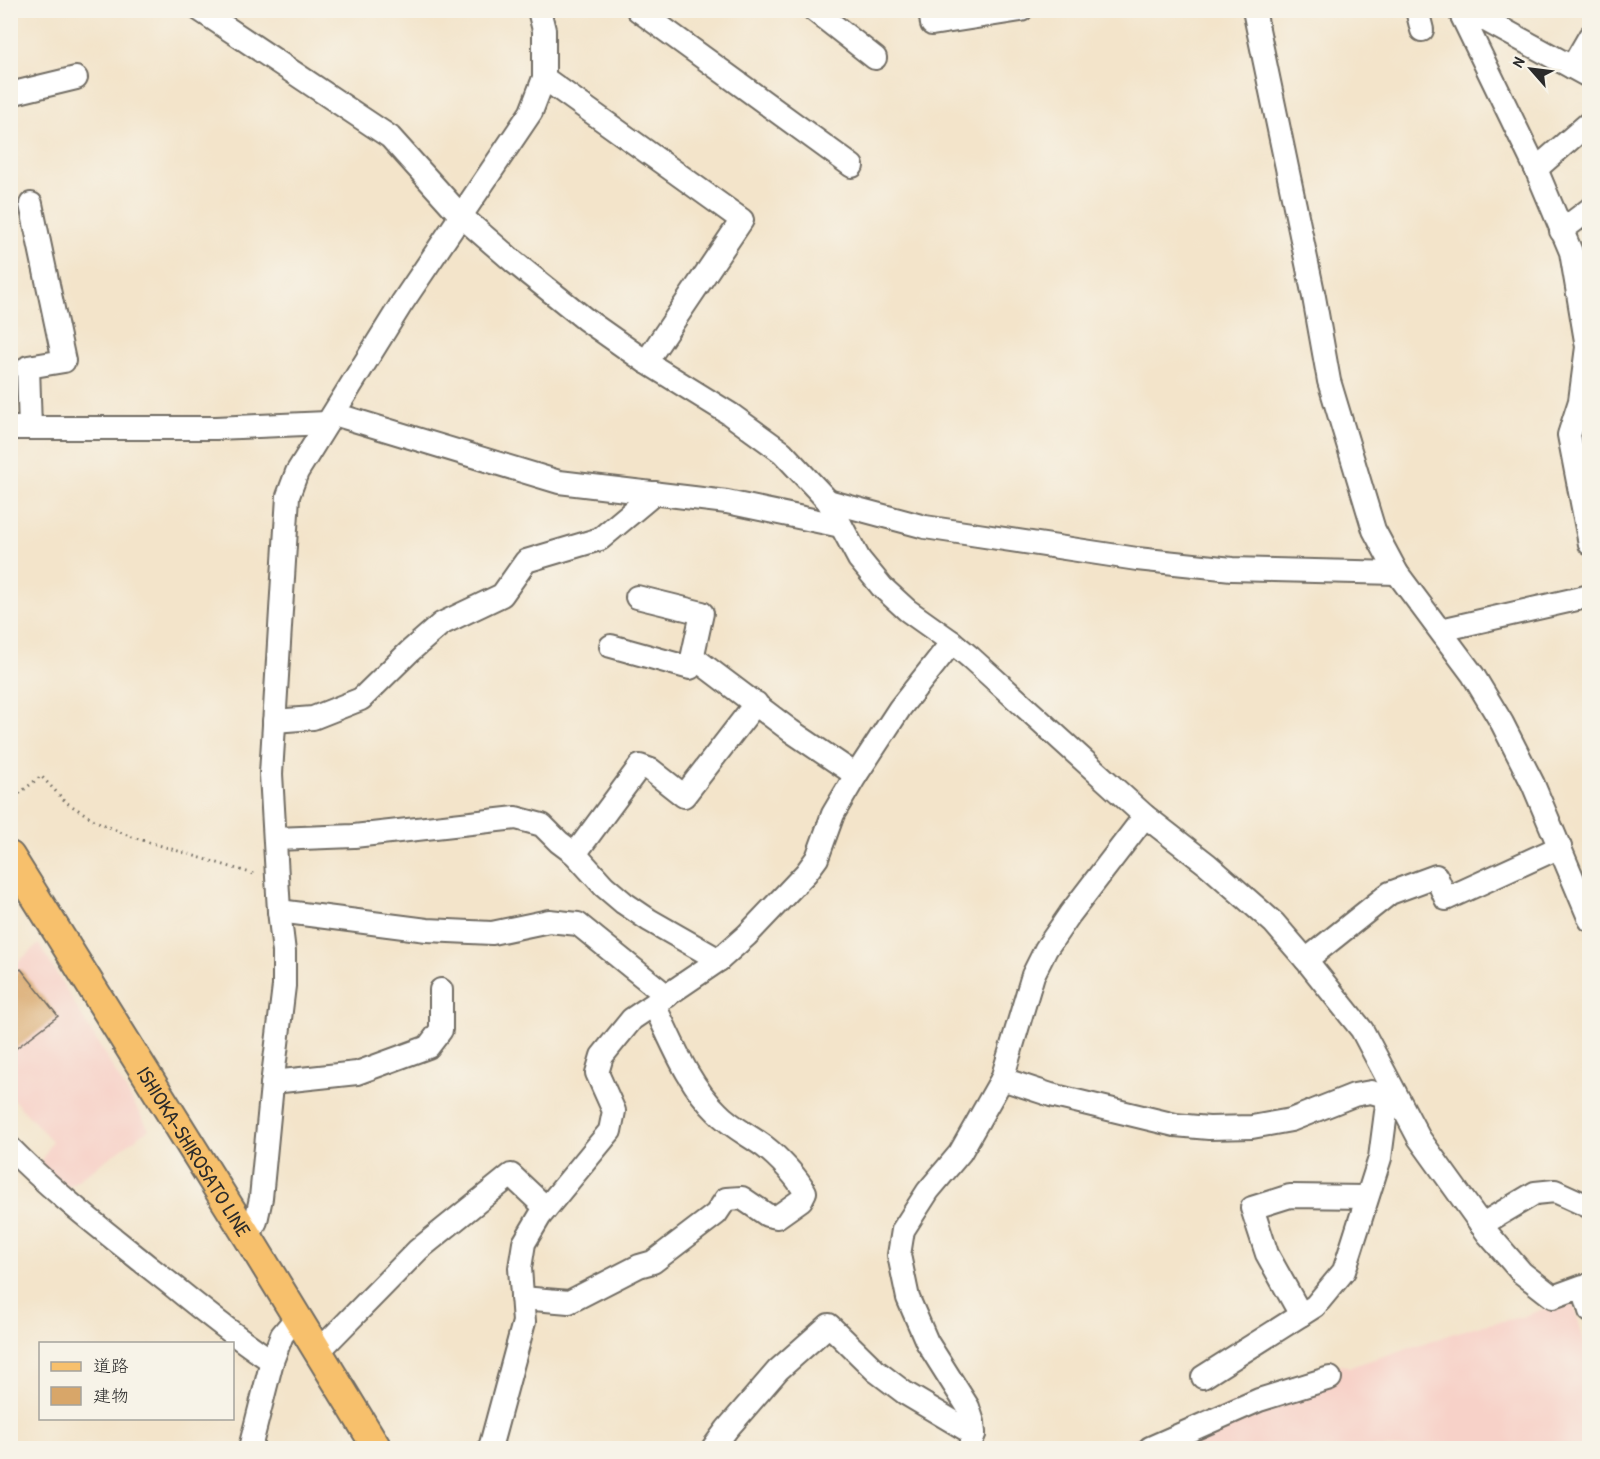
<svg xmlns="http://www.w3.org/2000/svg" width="1600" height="1459" viewBox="0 0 1600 1459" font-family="'Patrick Hand','Klee One',sans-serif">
<rect width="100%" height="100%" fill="#f7f3e8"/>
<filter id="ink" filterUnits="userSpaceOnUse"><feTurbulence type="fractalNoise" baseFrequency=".0167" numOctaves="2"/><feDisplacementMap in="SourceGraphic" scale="12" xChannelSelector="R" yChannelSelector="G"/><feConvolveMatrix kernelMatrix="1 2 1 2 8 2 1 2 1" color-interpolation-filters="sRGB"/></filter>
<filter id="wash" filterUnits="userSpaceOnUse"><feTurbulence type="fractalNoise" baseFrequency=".008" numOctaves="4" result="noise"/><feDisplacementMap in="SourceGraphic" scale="24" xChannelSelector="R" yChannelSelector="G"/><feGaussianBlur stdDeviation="1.35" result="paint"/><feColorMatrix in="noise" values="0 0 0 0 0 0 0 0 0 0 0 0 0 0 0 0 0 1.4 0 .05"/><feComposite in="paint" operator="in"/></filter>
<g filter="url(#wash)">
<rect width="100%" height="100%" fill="#f3e4ca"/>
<g fill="#f7d1c8">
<polygon points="39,944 149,1129 65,1189 38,1168 52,1141 11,1097 11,968"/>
<polygon points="1572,1298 1589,1360 1589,1448 1102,1448 1135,1437 1149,1442 1261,1391 1342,1364 1350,1367 1474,1327 1522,1317"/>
</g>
<g id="blocks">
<polygon fill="#d8a669" points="21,969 58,1016 10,1053 10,977"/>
</g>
</g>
<g filter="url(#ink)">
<use href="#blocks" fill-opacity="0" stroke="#716c63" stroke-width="1.5"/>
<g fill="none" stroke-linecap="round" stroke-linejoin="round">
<g stroke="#716c63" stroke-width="26">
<g id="minor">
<polyline points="200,10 390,137 461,216 514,262 585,319 646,362 730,414 782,452 828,501 859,559 882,587 907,610 952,642 971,658 1145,816 1208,865 1274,923 1306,960 1362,1030 1419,1138 1488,1234 1522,1273 1553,1297 1583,1286 1590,1311"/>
<polyline points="638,10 852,166"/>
<polyline points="814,10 875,58"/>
<polyline points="930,10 932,24 1021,10"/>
<polyline points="1254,10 1314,297 1329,381 1374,530 1397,573 1473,675 1502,723 1533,784 1590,920"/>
<polyline points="1417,10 1422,30"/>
<polyline points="1459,10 1536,169 1571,252 1587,347 1580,401 1569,435 1590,544"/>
<polyline points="1467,10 1590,77"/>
<polyline points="1572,67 1590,36"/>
<polyline points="544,78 742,220 646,362"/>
<polyline points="10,94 76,78"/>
<polyline points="1536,169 1590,122"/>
<polyline points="1561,231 1590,209"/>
<polyline points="334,414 559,482 727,502 841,526"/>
<polyline points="10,428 216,428 327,423"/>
<polyline points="30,428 28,367 64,361 31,204"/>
<polyline points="828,501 925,527 1137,559 1232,569 1397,573"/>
<polyline points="1441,630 1590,596"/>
<polyline points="611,646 690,668 702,613 637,597"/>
<polyline points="693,657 791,731 856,775"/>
<polyline points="274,721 313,718 361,699 409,652 441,624 502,595 526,561 600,539 655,493"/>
<polyline points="275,839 354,836 516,818 542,825 559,842 575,854 604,886 624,903 649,920 719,960"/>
<polyline points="575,854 640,766 651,770 684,796 756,703"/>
<polyline points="279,911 427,930 492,933 549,921 578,924 667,996"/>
<polyline points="1306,960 1390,893 1436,876 1446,899 1560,847"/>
<polyline points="1002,1079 1051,1095 1175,1125 1209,1128 1252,1127 1291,1120 1354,1095 1371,1092 1388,1097"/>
<polyline points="272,1085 282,1081 357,1073 428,1047 441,1030 441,990"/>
<path d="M10 1148C53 1192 102 1229 149 1267 190 1299 229 1333 272 1361"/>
<polyline points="1481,1225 1535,1193 1555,1191 1590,1207"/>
<polyline points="248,1237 256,1221 261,1198 272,1085 284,986 284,952 279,911 271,774 288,496 297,472 402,303 531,112 544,78 544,30 539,10"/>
<path d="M522 1298 569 1302 639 1266 653 1262 716 1214 726 1199 742 1198 767 1215 777 1217 801 1200 805 1192C798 1178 778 1157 765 1147 749 1135 731 1127 717 1112 687 1083 672 1041 654 1005"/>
<polyline points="1301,1315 1267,1254 1252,1208 1290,1196 1366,1197"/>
<polyline points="318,1352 418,1250 511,1175 546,1208"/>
<polyline points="1203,1377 1315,1306 1344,1271 1380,1158 1388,1097 1395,1093"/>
<polyline points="250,1448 272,1361 282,1335 297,1317"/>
<polyline points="490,1448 524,1322 520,1268 524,1243 540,1216 610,1131 614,1111 597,1073 602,1056 632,1019 719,960 747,935 806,873 817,858 833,814 856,775 900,708 952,642"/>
<polyline points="713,1448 727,1429 778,1370 829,1325 876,1371 905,1393 974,1434"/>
<polyline points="969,1448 974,1434 973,1422 968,1407 927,1342 908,1298 899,1255 903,1230 928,1191 960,1153 1002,1079 1033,975 1046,949 1070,914 1145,816"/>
<polyline points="1150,1448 1259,1400 1330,1378"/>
</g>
</g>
<g stroke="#716c63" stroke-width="32">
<g id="major">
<path id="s1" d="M10 856 248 1237 377 1448"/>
</g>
</g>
<polyline stroke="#716c63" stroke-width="3" stroke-dasharray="1.5 4.5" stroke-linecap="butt" points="10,801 41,776 67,803 98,822 129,836 257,875"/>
<use href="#minor" stroke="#fff" stroke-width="22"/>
<use href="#major" stroke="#f7c06c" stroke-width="28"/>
</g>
</g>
<g text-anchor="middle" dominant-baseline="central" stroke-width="4.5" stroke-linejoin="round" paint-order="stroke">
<g font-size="21" fill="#2b2b2b" stroke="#f7f3e8">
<text stroke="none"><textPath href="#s1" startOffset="348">ISHIOKA-SHIROSATO LINE</textPath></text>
</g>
</g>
<rect width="1600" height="1459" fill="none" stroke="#f7f3e8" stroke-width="36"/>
<rect x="39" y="1342" width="195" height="78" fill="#f7f3e8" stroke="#a5a39c" stroke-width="1.5"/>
<rect x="51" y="1362" width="30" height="9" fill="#f7c06c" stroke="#a5a39c" stroke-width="1.5"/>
<text x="93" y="1372" font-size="18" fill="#2b2b2b">道路</text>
<rect x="51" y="1387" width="30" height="18" fill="#d8a669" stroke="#a5a39c" stroke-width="1.5"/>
<text x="93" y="1402" font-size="18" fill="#2b2b2b">建物</text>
<g transform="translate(1531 69) rotate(298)" stroke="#f7f3e8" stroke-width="4.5" paint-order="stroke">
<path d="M0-4.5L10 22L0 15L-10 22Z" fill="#2b2b2b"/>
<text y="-9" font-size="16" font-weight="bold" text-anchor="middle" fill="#2b2b2b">N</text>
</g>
</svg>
